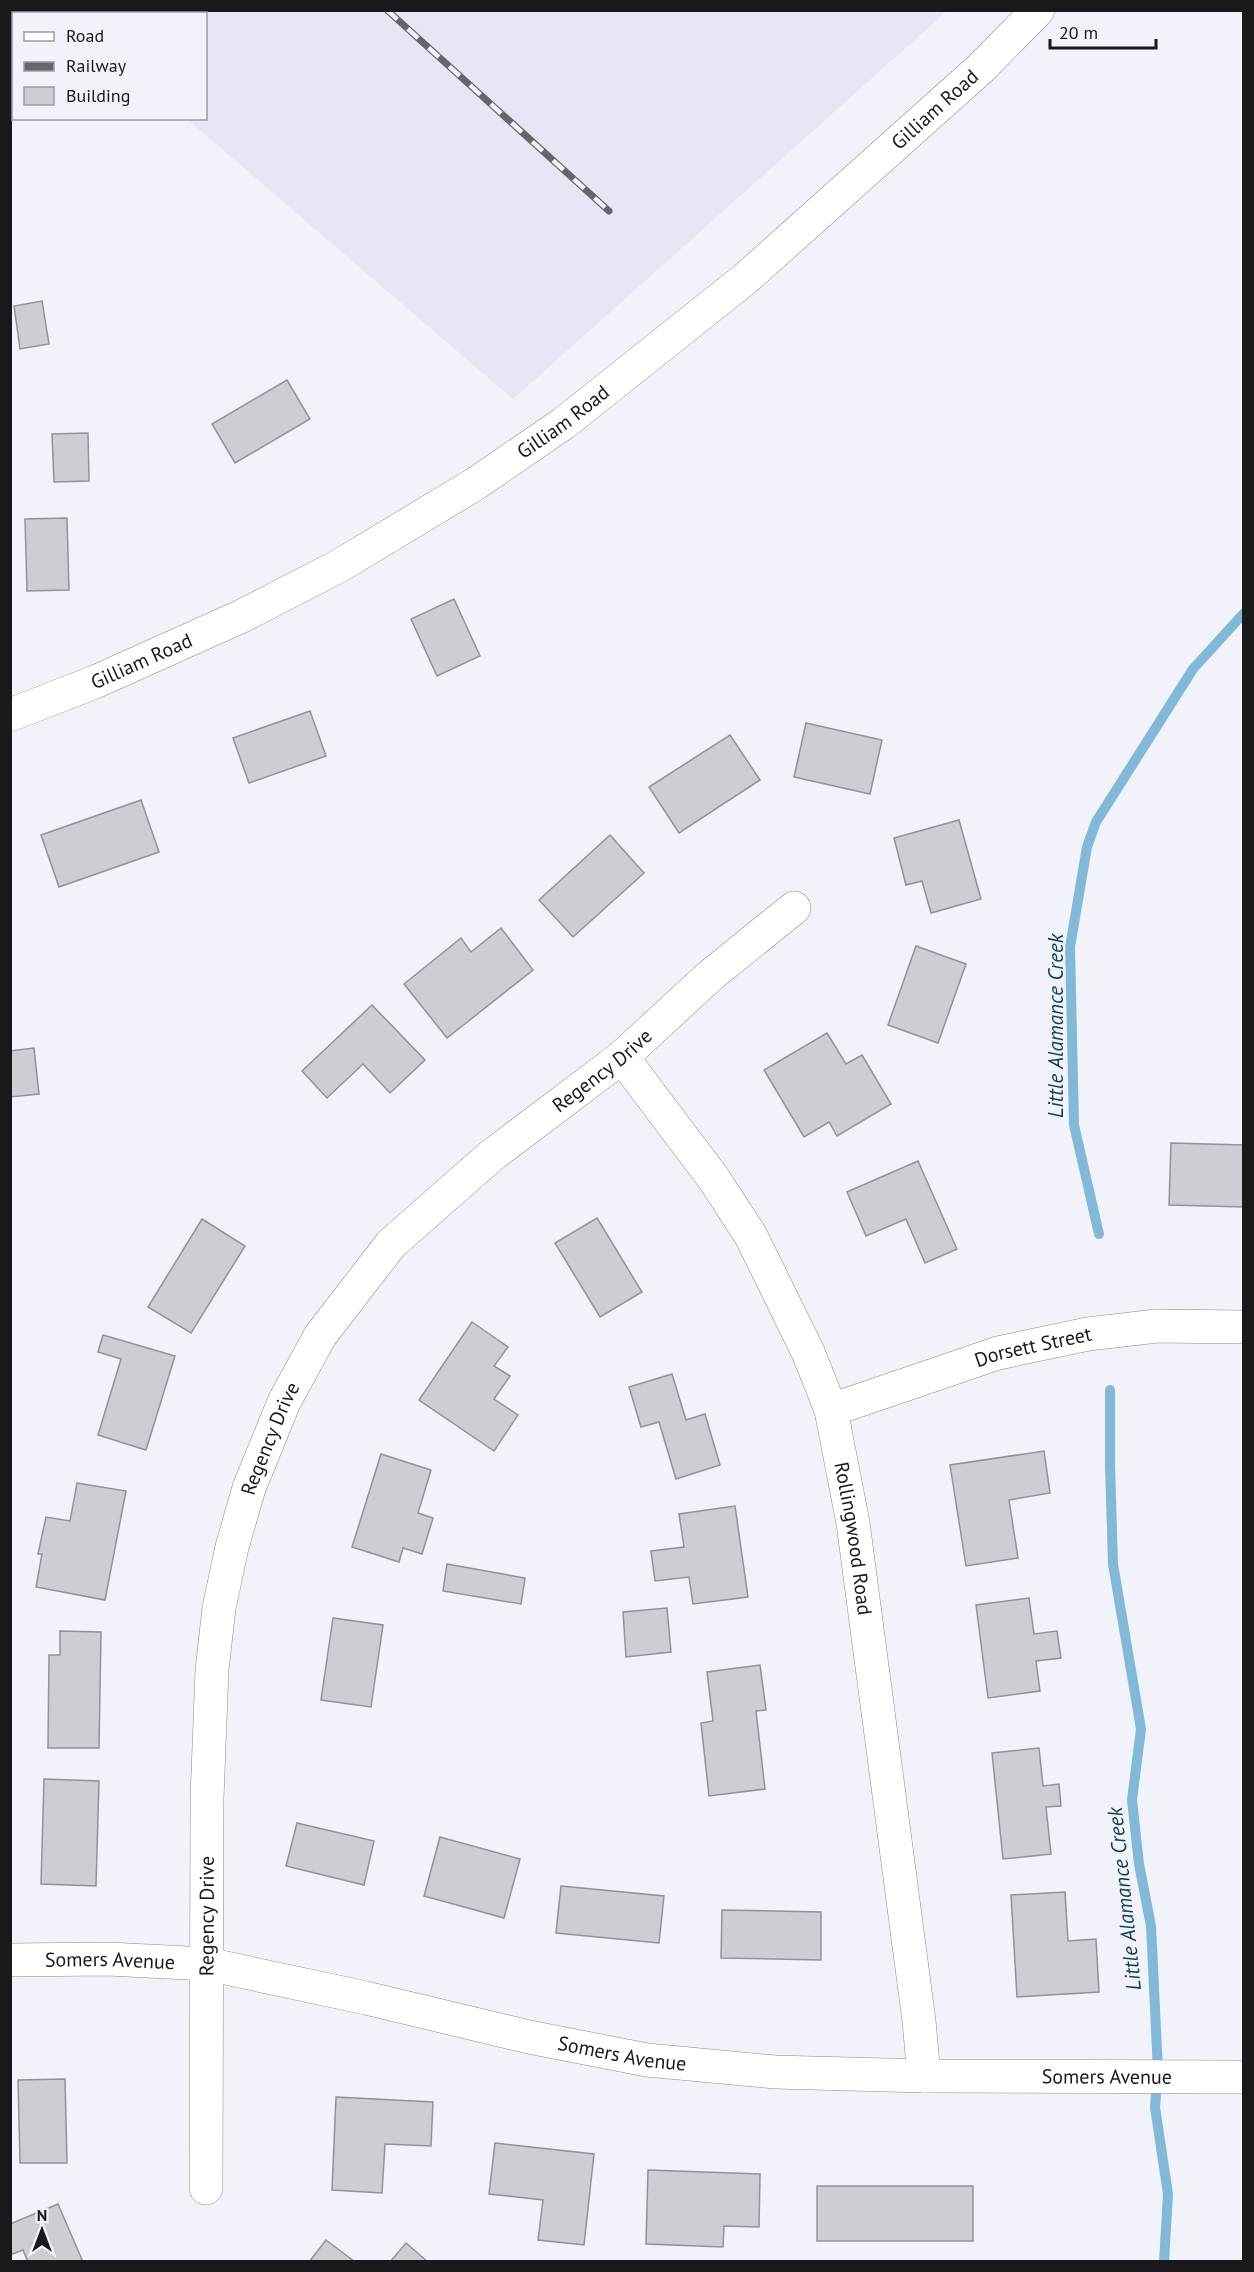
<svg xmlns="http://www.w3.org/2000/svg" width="1254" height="2272" viewBox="0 0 1254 2272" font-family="'PT Sans',sans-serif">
<rect width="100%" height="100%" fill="#f2f2fa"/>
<polygon fill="#e6e6f5" points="62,11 947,11 513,399 187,119 206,118 206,14 65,14"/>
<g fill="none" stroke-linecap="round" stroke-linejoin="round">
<g stroke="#83b8d6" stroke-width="10">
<polyline points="1099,1234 1074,1125 1070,947 1087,847 1096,822 1193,669 1244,613"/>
<polyline points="1110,1390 1110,1464 1113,1564 1141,1729 1132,1800 1139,1864 1151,1926 1158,2071 1155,2107 1168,2194 1164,2262"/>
</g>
</g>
<g fill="#cdcdd4" stroke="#929299" stroke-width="1.5">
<polygon points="42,301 49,344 20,349 14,306"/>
<polygon points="287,380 310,419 235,463 212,424"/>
<polygon points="88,433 89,481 54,482 52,434"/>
<polygon points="67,518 69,590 27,591 25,519"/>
<polygon points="454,599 480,656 437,676 411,619"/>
<polygon points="310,711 326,756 249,783 233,738"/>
<polygon points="806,723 882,740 870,794 794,777"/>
<polygon points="730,735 760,780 679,833 649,787"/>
<polygon points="141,800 159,852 59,887 41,835"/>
<polygon points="959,820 981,899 931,913 922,881 906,885 894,838"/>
<polygon points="610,835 644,873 573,937 539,900"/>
<polygon points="501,928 533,970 447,1038 404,984 461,938 471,952"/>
<polygon points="916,946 966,964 938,1043 888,1025"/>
<polygon points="372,1005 425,1060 390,1093 363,1064 327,1098 302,1071"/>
<polygon points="827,1033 846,1064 862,1055 891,1104 837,1136 829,1122 804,1137 764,1070"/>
<polygon points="34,1048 39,1094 10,1097 10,1051"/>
<polygon points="1171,1143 1244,1145 1244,1207 1169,1205"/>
<polygon points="918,1161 957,1249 925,1263 906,1219 866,1236 847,1192"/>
<polygon points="597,1218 642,1292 600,1317 555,1243"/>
<polygon points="202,1219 245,1246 191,1333 148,1307"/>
<polygon points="472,1322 508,1347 494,1366 510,1376 494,1399 518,1415 494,1451 419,1400"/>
<polygon points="103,1335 175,1356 146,1450 98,1435 121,1359 98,1352"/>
<polygon points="672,1374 686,1420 705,1414 720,1465 676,1479 659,1422 641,1427 629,1387"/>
<polygon points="1044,1451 1050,1493 1009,1500 1018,1558 966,1566 950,1465"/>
<polygon points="381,1454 431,1470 418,1513 433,1518 422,1554 403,1548 399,1562 352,1547"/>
<polygon points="77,1483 126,1491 105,1600 36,1587 42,1554 38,1554 46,1517 70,1521"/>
<polygon points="735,1506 748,1597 693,1604 689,1577 655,1581 651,1551 684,1547 679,1514"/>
<polygon points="447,1564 525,1578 521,1604 443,1591"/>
<polygon points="1029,1598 1034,1634 1057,1631 1061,1658 1036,1661 1040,1691 988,1698 976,1605"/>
<polygon points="667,1608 671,1652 626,1657 623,1612"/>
<polygon points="333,1618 383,1625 371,1707 321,1700"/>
<polygon points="60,1631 101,1632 99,1748 48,1748 49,1655 60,1655"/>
<polygon points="760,1665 766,1710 756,1711 765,1789 709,1796 701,1723 713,1721 707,1672"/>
<polygon points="1039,1748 1043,1786 1059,1784 1061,1806 1046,1807 1051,1854 1003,1859 992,1753"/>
<polygon points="44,1779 99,1781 96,1886 41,1884"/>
<polygon points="297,1823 374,1841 364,1885 286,1866"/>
<polygon points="440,1837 520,1859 504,1918 424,1896"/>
<polygon points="561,1886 664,1896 659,1943 556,1933"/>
<polygon points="1065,1892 1068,1941 1096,1939 1099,1992 1017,1997 1011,1895"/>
<polygon points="722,1910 821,1912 821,1960 721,1958"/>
<polygon points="65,2079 67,2163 20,2163 18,2080"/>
<polygon points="336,2097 433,2102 431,2146 385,2144 382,2193 332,2190"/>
<polygon points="495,2143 594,2154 584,2245 538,2240 543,2200 489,2194"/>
<polygon points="648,2170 760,2174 759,2227 724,2226 723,2247 646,2244"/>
<rect x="817" y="2186" width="156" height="55"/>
<polygon points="58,2204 83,2262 28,2262 23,2250 10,2255 10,2224"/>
<polygon points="326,2240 355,2262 309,2262"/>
<polygon points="406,2243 428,2262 390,2262"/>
</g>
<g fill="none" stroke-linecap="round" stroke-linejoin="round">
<g stroke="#898a90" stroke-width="34">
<g id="minor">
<path id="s1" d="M10 715 95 682 242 616 339 566 475 484 564 423 745 279 981 68 1038 10"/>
<path id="s2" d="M622 1057 714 1179 751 1236 808 1352 831 1410 853 1523 919 2021 924 2076"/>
<path id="s3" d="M831 1410 998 1353 1088 1334 1157 1326 1244 1327"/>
<path id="s4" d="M10 1960 108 1959 207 1964 366 1998 529 2037 647 2060 775 2072 924 2076 1244 2077"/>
<path id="s5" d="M206 2188 207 1798 212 1670 219 1608 232 1547 249 1488 284 1402 320 1336 391 1244 491 1156 622 1057 711 975 794 908"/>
</g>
</g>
<use href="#minor" stroke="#fff" stroke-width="33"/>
<g stroke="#66666a" stroke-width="7">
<polyline id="rail" points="387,10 609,211"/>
</g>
<use href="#rail" stroke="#f2f2fa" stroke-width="4.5" stroke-dasharray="14" stroke-linecap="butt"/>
</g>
<g text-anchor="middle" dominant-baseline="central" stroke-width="5" stroke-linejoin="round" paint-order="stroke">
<g font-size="20" fill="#19191b" stroke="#f2f2fa">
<text stroke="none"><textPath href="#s1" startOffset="1114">Gilliam Road</textPath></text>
<text stroke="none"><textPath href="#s1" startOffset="628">Gilliam Road</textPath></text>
<text stroke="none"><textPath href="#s1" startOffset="142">Gilliam Road</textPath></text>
<text stroke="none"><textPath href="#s5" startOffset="1262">Regency Drive</textPath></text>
<text stroke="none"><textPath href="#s3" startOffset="212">Dorsett Street</textPath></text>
<text stroke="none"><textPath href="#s5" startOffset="758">Regency Drive</textPath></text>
<text stroke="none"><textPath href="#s2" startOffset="543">Rollingwood Road</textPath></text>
<text stroke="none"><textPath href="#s5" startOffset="272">Regency Drive</textPath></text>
<text stroke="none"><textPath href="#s4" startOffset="100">Somers Avenue</textPath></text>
<text stroke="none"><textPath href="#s4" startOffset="622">Somers Avenue</textPath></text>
<text stroke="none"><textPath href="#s4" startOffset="1108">Somers Avenue</textPath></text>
</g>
<g font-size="21" font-style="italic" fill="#113e53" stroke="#f2f2fa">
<text transform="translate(1055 1026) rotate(-90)">Little Alamance Creek</text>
<text transform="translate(1124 1899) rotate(-96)">Little Alamance Creek</text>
</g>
</g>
<rect width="1254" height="2272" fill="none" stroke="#19191b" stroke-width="24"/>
<rect x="12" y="12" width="195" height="108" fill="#f2f2fa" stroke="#9b9ba1" stroke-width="1.5"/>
<rect x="24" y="32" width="30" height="9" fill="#ffffff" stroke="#9b9ba1" stroke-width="1.5"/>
<text x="66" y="42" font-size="18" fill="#19191b">Road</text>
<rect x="24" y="62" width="30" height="9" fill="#66666a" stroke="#9b9ba1" stroke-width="1.5"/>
<text x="66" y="72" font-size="18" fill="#19191b">Railway</text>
<rect x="24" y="87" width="30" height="18" fill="#cdcdd4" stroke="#9b9ba1" stroke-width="1.5"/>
<text x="66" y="102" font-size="18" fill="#19191b">Building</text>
<g transform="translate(42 2230)" stroke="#f2f2fa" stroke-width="4.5" paint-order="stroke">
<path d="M0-4.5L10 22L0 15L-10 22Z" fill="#19191b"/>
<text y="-9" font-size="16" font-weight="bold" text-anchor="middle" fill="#19191b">N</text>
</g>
<path d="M1050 39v9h106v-9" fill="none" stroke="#19191b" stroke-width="3"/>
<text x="1059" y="39" font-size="18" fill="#19191b" stroke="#f2f2fa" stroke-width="4.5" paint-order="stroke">20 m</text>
</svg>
